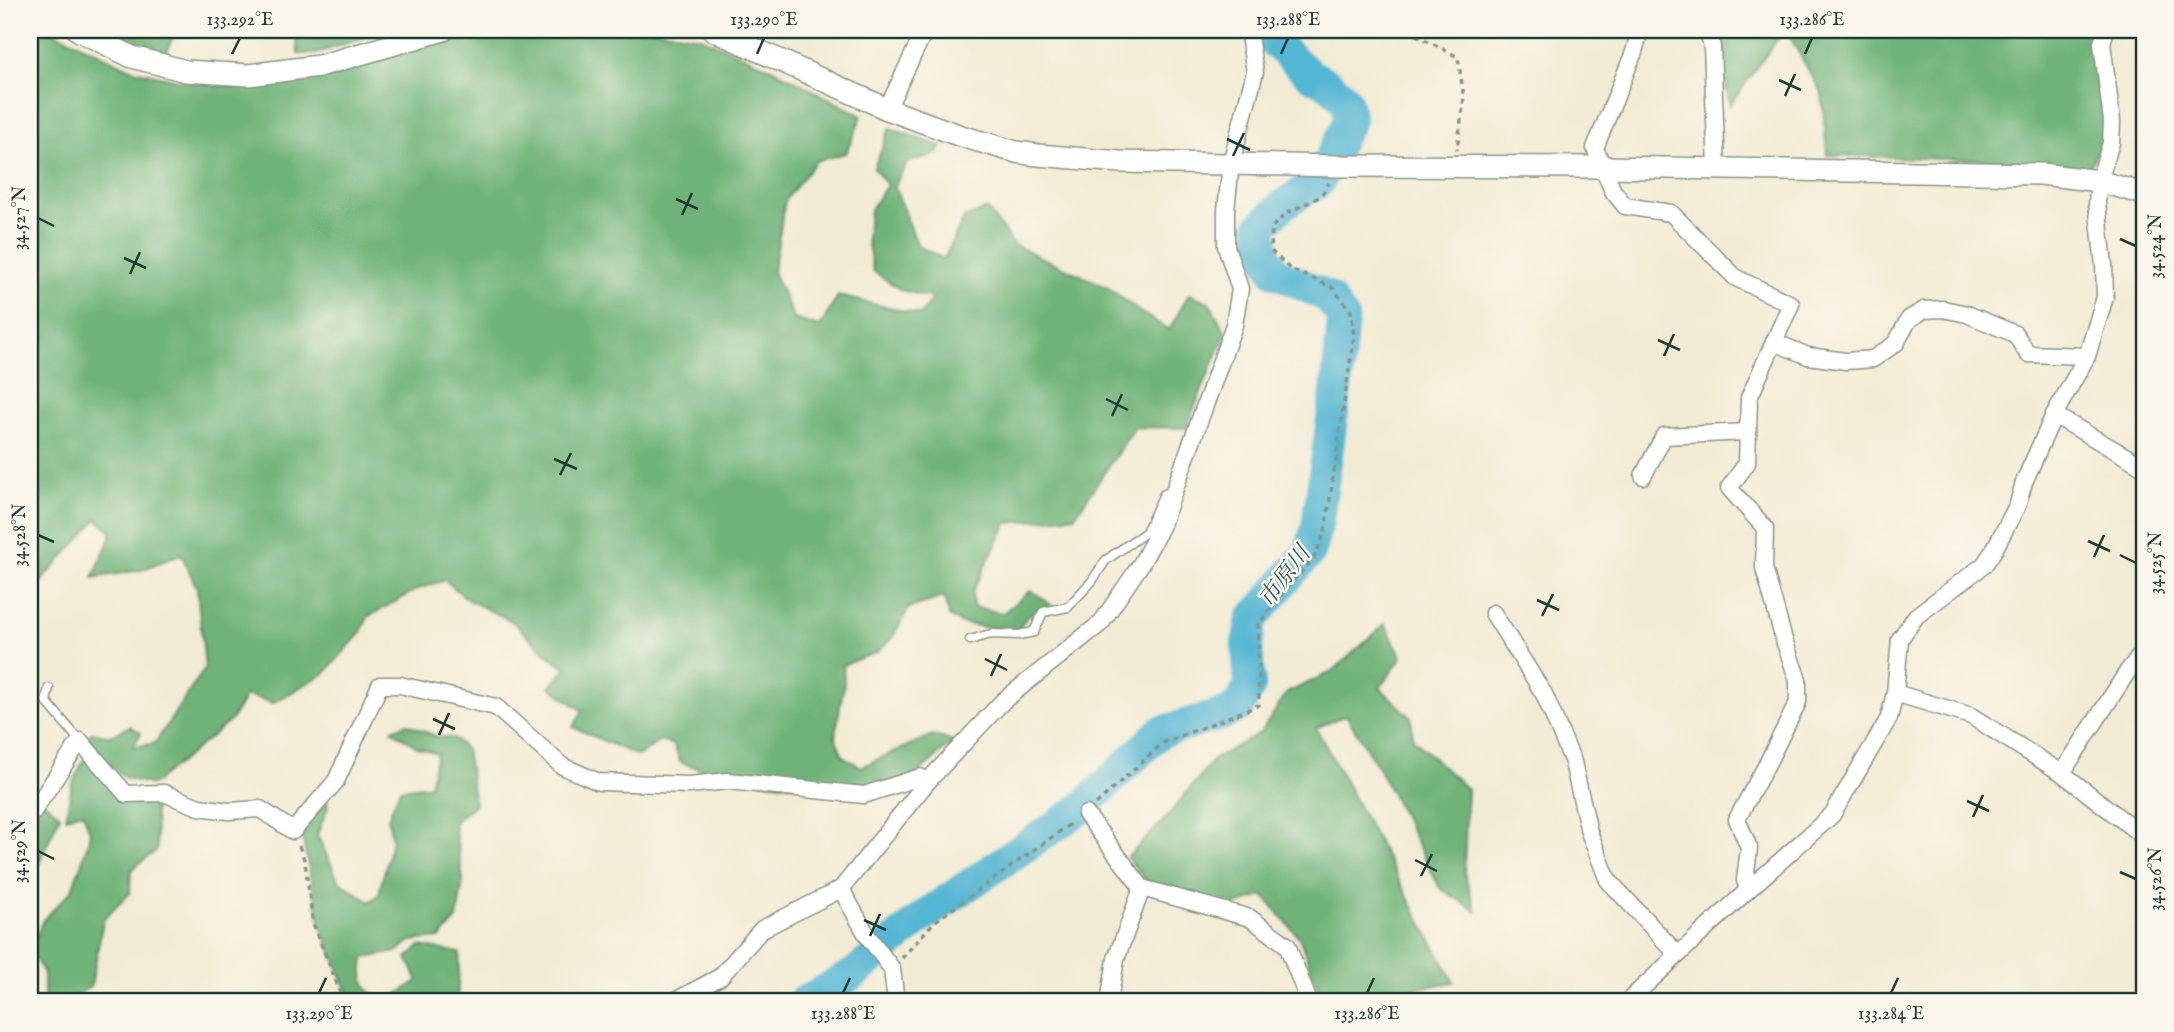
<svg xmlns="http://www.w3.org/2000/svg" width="2174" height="1032" viewBox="0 0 2174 1032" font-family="'IM FELL English','Noto Serif JP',serif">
<rect width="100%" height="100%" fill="#fbf7ec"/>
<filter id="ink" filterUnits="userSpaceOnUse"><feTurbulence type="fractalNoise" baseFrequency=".0143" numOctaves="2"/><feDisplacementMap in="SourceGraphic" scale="14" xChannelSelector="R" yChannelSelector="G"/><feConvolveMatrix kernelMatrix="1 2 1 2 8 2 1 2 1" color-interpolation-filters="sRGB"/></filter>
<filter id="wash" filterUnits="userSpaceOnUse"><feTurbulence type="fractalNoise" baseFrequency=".00686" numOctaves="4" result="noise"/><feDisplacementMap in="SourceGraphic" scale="28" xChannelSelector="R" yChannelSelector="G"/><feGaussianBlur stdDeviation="1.57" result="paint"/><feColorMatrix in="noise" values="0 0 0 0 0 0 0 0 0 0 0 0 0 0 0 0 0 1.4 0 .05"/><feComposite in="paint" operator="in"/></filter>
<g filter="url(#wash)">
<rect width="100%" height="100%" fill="#f2ebd3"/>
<g fill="#6fb378" stroke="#477856" stroke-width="2">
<polygon points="30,30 50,30 133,70 192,83 255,89 333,75 475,30 658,30 700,37 771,68 862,116 846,153 816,161 785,201 773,272 794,319 820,327 838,296 921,315 932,298 901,290 873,271 867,240 870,210 887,185 874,168 890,128 942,147 937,154 908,162 894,186 918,246 944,259 964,218 987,209 1014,245 1107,287 1140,312 1169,330 1189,294 1209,302 1226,333 1186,428 1135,427 1075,516 1007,523 972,592 973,607 1003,613 1031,590 1051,605 1028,615 1017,632 960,623 949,616 944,597 909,608 892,638 878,652 843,665 844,683 835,737 843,756 861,767 932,735 954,741 910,780 866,787 792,785 725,777 680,762 674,745 660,741 638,756 573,727 583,711 550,687 566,668 547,654 512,621 468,600 445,580 418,589 368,617 360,634 325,673 273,703 246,695 231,720 152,785 126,778 105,760 87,737 93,732 111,736 130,726 141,733 133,747 155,743 205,668 197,588 181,554 141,570 93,578 112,533 97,519 30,594"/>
<polygon points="99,30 175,30 166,55"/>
<polygon points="296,30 386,30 315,54 298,54"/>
<polygon points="1715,30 1784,30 1730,105"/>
<polygon points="1786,30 2099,30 2096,44 2105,137 2088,170 1981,160 1827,155 1822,94"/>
<polygon points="1385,624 1402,657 1380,688 1411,717 1413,739 1467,789 1464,872 1476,911 1440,888 1378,767 1346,715 1316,728 1454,982 1364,997 1356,1002 1323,1002 1299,937 1263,895 1232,907 1151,886 1127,858 1166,818 1213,760 1261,732 1287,693 1333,671"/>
<path d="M407 724 438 737 454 738 466 750 475 804 454 822 463 880 457 919 440 938 410 941 397 952 364 958C361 979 363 990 382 1002H352L321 926 301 832 327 801 328 807 317 835 339 881 370 902 379 894 392 840 388 818 400 789 430 785 437 753 417 747 392 730Z"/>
<polygon points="85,757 120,798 154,800 157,850 131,870 130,893 103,920 91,986 65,1002 44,1002 44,973 30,951 43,920 72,890 87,847 90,832 83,812 66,817 72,785"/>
<polygon points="43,801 60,815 30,884 30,825"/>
<polygon points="420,946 460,953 457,1000 455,1002 385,1002 418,981 407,958"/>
</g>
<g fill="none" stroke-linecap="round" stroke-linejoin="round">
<polyline stroke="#53b6d2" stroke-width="32" points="803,1002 855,973 925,915 1082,808 1160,732 1224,714 1238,707 1250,686 1247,644 1252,619 1309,553 1317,526 1337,383 1343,318 1328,297 1275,272 1264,253 1261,226 1285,203 1318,183 1350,119 1346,100 1330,85 1309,74 1261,30"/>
</g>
</g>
<g filter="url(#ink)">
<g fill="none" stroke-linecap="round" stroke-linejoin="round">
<g stroke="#889484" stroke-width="11">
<g id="service">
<polyline points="970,640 991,634 1019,635 1034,632 1043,612 1068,607 1092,581 1106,560 1146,532 1164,494 1174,493"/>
<polyline points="49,688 46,701 80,741"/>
</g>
</g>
<g stroke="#889484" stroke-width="19">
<g id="minor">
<polyline points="1640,30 1634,52 1595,148 1613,191 1625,206 1671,213 1736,278 1791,304 1749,398 1747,463 1729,488 1765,528 1764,568 1784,640 1798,680 1798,702 1767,764 1737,819 1749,848 1745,880 1748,890"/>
<polyline points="1708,30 1712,47 1717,169"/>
<polyline points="887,109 925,30"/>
<polyline points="1774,342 1808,356 1846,361 1873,359 1896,343 1909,319 1924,310 1943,309 1967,314 2015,334 2028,354 2087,356"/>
<polyline points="2054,415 2144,467"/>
<polyline points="1643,476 1664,436 1748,432"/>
<polyline points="1493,613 1544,694 1573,762 1589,832 1608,880 1678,955"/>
<polyline points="1895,693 1971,716 2062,773 2144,837"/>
<polyline points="2062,773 2128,671 2144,651"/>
<polyline points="1086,814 1142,888 1250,918 1287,945 1309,1002"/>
<polyline points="30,816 80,741 126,794 164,793 199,807 229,811 260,809 293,831 336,781 380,685 400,685 496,707 562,766 599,782 689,785 728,781 864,795 920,777 927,782"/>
<polyline points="841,889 867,935 892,969 896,1002"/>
<polyline points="673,1002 720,977 762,929 841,889 927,782 1003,701 1101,623 1141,564 1161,527 1234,325 1240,289 1226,246 1226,210 1231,163 1255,72 1248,30"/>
<polyline points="1109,1002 1116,959 1142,888"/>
<polyline points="1627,1002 1748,890 1832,815 1889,718 1895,693 1900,639 1916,616 1984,565 1994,550 2018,504 2024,482 2054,415 2087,356 2105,297 2104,265 2097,203 2099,181 2111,143 2112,121 2102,43 2106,30"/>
</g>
</g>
<g stroke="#889484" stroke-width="24">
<g id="tertiary">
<polyline points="78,30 132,57 186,71 248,75 319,66 444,30"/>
<polyline points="713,30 887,109 961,136 1016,152 1038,155 1120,162 1340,166 1602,167 2041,174 2099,181 2144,194"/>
</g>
</g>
<g stroke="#889484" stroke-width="3.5" stroke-dasharray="5 5" stroke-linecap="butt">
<polyline points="1407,30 1458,57 1464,98 1457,150"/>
<polyline points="1096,804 1163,743 1259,705 1258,625 1281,595 1314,558 1325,532 1354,336 1351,311 1332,287 1290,269 1271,251 1272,227 1287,213 1321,196 1329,183"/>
<polyline points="299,846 305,862 313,923 344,1002"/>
<polyline points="902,958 934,922 1073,822"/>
</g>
<use href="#service" stroke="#fff" stroke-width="8"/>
<use href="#minor" stroke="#fff" stroke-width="16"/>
<use href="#tertiary" stroke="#fff" stroke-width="21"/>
</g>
</g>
<path fill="none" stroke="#1f3d34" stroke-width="2.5" d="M232 54 240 38M757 54 764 38M1281 54 1288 38M1805 54 1812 38M1779 80 1801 90M1785 96 1795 74M1227 139 1250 150M1233 156 1244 133M676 199 698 209M682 215 692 193M38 218 54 226M2120 239 2136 246M124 258 146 268M130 274 140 252M1658 340 1680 350M1664 356 1674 334M1106 399 1128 410M1112 416 1122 394M554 459 577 469M560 475 571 453M38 535 54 542M2088 541 2110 551M2120 555 2136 563M2094 557 2104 535M1537 600 1559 610M1542 616 1553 594M985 659 1007 670M991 676 1001 654M433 719 455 729M439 735 449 713M1967 801 1989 811M1973 817 1983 795M38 851 54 859M1415 860 1437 871M2120 872 2136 879M1421 876 1432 854M864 920 886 930M870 936 880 914M319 993 326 978M843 993 850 978M1367 993 1374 978M1891 993 1898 978"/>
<g text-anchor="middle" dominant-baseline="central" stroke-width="5" stroke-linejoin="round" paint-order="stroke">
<g font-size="23" font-style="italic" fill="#2f6163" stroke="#fbf7ec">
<text transform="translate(1285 577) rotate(-53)">市原川</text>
</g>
</g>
<rect width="2174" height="1032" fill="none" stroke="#fbf7ec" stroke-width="77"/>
<rect x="38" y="38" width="2098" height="955" fill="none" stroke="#1f3d34" stroke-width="2.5"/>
<g font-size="18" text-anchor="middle" fill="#1f3d34">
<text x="240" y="25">133.292°E</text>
<text x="764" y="25">133.290°E</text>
<text x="1288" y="25">133.288°E</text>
<text x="1812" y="25">133.286°E</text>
<text transform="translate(19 218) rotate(-90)" y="6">34.527°N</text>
<text transform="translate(2155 246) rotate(-90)" y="6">34.524°N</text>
<text transform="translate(19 535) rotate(-90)" y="6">34.528°N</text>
<text transform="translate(2155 563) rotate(-90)" y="6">34.525°N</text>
<text transform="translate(19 851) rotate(-90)" y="6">34.529°N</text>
<text transform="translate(2155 879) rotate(-90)" y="6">34.526°N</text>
<text x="319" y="1019">133.290°E</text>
<text x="843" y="1019">133.288°E</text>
<text x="1367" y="1019">133.286°E</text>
<text x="1891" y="1019">133.284°E</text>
</g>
</svg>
